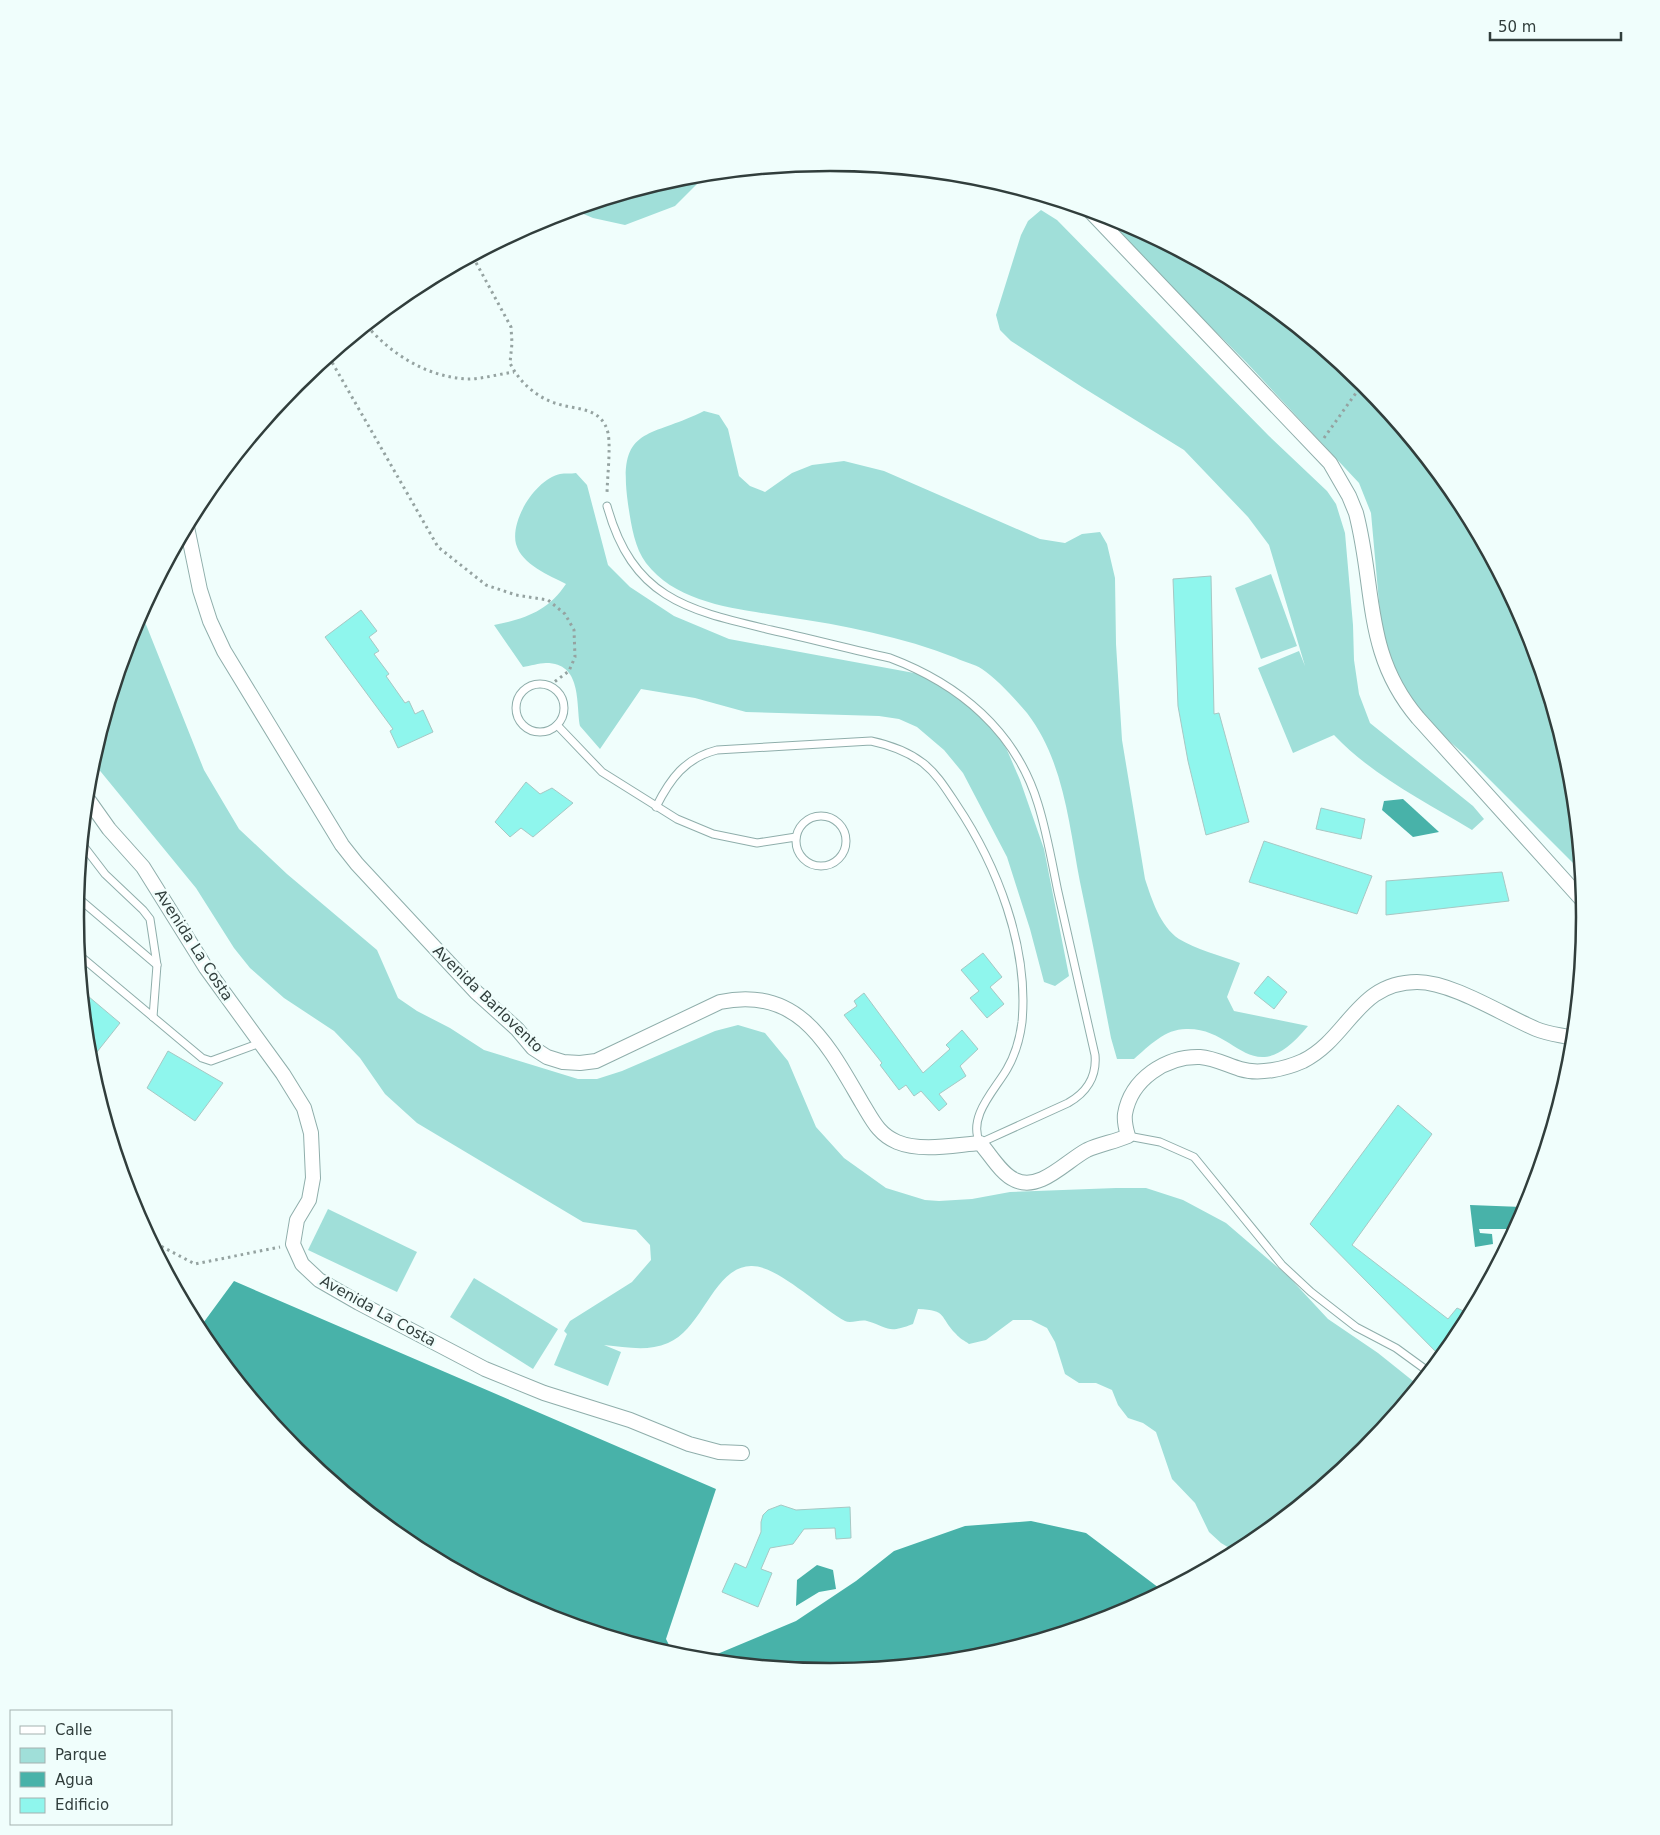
<svg xmlns="http://www.w3.org/2000/svg" width="1660" height="1835" viewBox="0 0 1660 1835" font-family="'DejaVu Sans',sans-serif">
<rect width="100%" height="100%" fill="#f0fefc"/>
<g fill="#a0dfd9">
<polygon points="706,175 675,206 625,225 593,218 574,210 683,177"/>
<path d="M1041 210 1057 220 1269 436 1327 491 1336 504 1345 533 1353 625 1354 660 1359 694 1370 723 1473 806 1484 819 1472 830C1424 801 1373 776 1334 735L1293 753 1258 668 1299 651 1305 666 1269 545 1248 517 1184 450 1082 387 1011 341 1000 330 996 315 1021 235 1028 221Z"/>
<polygon points="1097,213 1119,220 1250,290 1364,384 1458,498 1528,629 1571,770 1580,870 1465,755 1404,701 1383,647 1371,513 1359,483 1247,363"/>
<path d="M704 411 719 415 728 429 739 476 750 486 765 492 792 473 812 465 844 461 884 471 1040 539 1065 543 1082 534 1100 532 1107 544 1115 578 1116 644 1122 740 1145 879C1152 900 1160 926 1179 939 1195 949 1222 956 1240 963L1227 997 1234 1011 1308 1026C1251 1095 1239 1027 1186 1029 1165 1029 1149 1046 1134 1059H1117L1111 1038C1101 986 1091 934 1080 882 1069 825 1064 761 1027 713 1017 701 996 678 982 669 975 664 964 662 956 658 903 637 843 625 787 617 740 609 678 605 646 563 634 547 631 523 628 504 617 425 648 439 704 411Z"/>
<path d="M576 473 587 485 608 565 630 587 674 616 729 639 925 675 982 711 1007 750 1020 780 1044 849 1069 976 1055 986 1044 982 1030 929 1007 857 963 773 944 750 917 727 899 719 879 716 746 712 695 698 641 689 600 749 580 726C576 703 582 663 546 663 539 663 530 666 523 667L494 625C525 619 548 611 566 584 549 575 522 565 516 544 510 520 536 479 560 474 565 473 571 474 576 473Z"/>
<polygon points="1271,574 1297,646 1261,659 1235,588"/>
<path d="M141 612 204 770 239 829 287 874 377 950 398 998 417 1011 450 1028 484 1050 578 1079H597L622 1071 715 1031 738 1025 765 1033 788 1061 816 1127 844 1158 886 1188 925 1200 939 1201 972 1199 1010 1192 1116 1188H1146L1183 1200 1226 1223 1289 1277 1328 1319 1378 1353 1418 1385 1364 1452 1249 1545 1236 1552 1221 1543 1209 1532 1195 1503 1172 1479 1156 1432 1143 1423 1128 1418 1118 1405 1112 1390 1096 1383H1079L1065 1374 1055 1342 1047 1328 1031 1320H1013L986 1340 969 1344C965 1341 959 1338 956 1334 939 1317 948 1310 918 1309L913 1324C887 1334 890 1328 867 1321 860 1319 851 1324 845 1321 819 1307 777 1265 751 1266 713 1267 703 1329 668 1343 647 1352 626 1347 604 1345L621 1352 608 1386 554 1365 567 1334 564 1331 570 1321 632 1282 651 1260 650 1245 636 1230 583 1222 417 1123 385 1094 360 1058 334 1031 284 998 250 968 234 948 196 888 92 761 133 628Z"/>
<polygon points="328,1209 417,1252 397,1292 308,1250"/>
<polygon points="474,1278 558,1329 533,1369 450,1317"/>
</g>
<g fill="#48b2a9">
<polygon points="1403,799 1439,832 1413,837 1382,810 1384,801"/>
<polygon points="1470,1205 1522,1207 1523,1214 1515,1229 1479,1229 1480,1233 1492,1234 1493,1244 1475,1247"/>
<polygon points="234,1281 716,1489 666,1639 674,1655 541,1615 410,1545 296,1451 198,1330"/>
<polygon points="1031,1521 1086,1533 1163,1591 1119,1615 977,1658 830,1672 703,1660 796,1621 856,1581 894,1551 965,1526"/>
<polygon points="817,1565 833,1570 836,1589 819,1592 796,1606 797,1580"/>
</g>
<g fill="#8ff6ed" stroke="#a7c8c4">
<polygon points="1211,576 1214,714 1219,713 1249,822 1206,835 1188,761 1178,706 1173,579"/>
<polygon points="361,610 377,631 369,637 379,651 374,654 389,674 386,676 405,703 409,701 415,714 423,710 433,732 398,748 390,731 393,729 325,637"/>
<polygon points="526,782 540,794 552,788 573,803 533,837 521,828 510,837 495,822"/>
<polygon points="1321,808 1365,819 1361,839 1316,829"/>
<polygon points="1264,841 1372,876 1357,914 1249,882"/>
<polygon points="1502,872 1509,901 1386,915 1386,881"/>
<polygon points="983,953 1002,977 990,987 1004,1004 987,1018 970,998 979,991 961,970"/>
<polygon points="1268,976 1287,992 1274,1009 1254,993"/>
<polygon points="82,991 120,1023 89,1062"/>
<polygon points="864,993 923,1073 950,1049 946,1045 962,1030 978,1049 960,1066 966,1076 939,1094 947,1104 939,1111 921,1091 914,1096 906,1085 899,1090 880,1065 882,1063 844,1015 857,1006 854,1001"/>
<polygon points="168,1051 223,1083 195,1121 147,1088"/>
<polygon points="1398,1105 1432,1134 1352,1245 1448,1319 1457,1308 1470,1314 1458,1337 1441,1357 1310,1224"/>
<polygon points="781,1505 796,1510 850,1507 851,1538 836,1539 835,1528 804,1529 793,1544 770,1548 761,1569 772,1573 758,1607 722,1592 735,1563 746,1568 761,1532 761,1522 763,1515 768,1510"/>
</g>
<g fill="none" stroke-linecap="round" stroke-linejoin="round">
<g stroke="#8faeab" stroke-width="9">
<g id="service">
<path d="M607 506C633 599 687 610 771 630 811 639 850 649 890 658 959 684 1016 731 1038 804 1047 833 1052 863 1058 892 1071 947 1083 1001 1095 1055 1097 1077 1086 1093 1068 1103L980 1143C967 1117 995 1090 1007 1069 1015 1055 1020 1038 1022 1022 1029 947 997 865 956 804 946 789 937 774 923 763 907 751 890 745 871 741L717 750C685 758 670 779 656 807"/>
<circle cx="540" cy="708" r="24"/>
<polyline points="557,725 602,772 677,819 713,834 757,843 796,837"/>
<circle cx="821" cy="841" r="25"/>
<polyline points="82,844 105,874 143,910 150,919 157,965 153,1017"/>
<polyline points="77,897 157,965"/>
<polyline points="79,955 202,1058 211,1061 260,1043"/>
<polyline points="1128,1136 1160,1142 1194,1157 1282,1265 1311,1292 1356,1327 1396,1348 1429,1372"/>
</g>
</g>
<g stroke="#8faeab" stroke-width="16">
<g id="minor">
<path d="M1090 211 1330 463 1349 496 1356 513C1376 590 1363 653 1418 718L1583 901"/>
<path d="M187 527 200 590 210 621 224 651 342 845 357 864 476 992 517 1029 533 1048 547 1057 563 1062 580 1063 596 1061 720 1002C799 985 828 1045 862 1103 872 1119 878 1134 897 1142 921 1152 954 1145 980 1143 990 1154 1001 1174 1015 1180 1040 1192 1066 1161 1087 1150 1100 1144 1114 1142 1128 1136 1126 1129 1124 1121 1125 1114 1131 1079 1166 1056 1200 1057 1214 1058 1227 1065 1240 1069 1259 1075 1285 1069 1303 1061 1349 1038 1357 982 1417 982 1452 982 1503 1015 1536 1029 1548 1034 1561 1035 1573 1038"/>
<polyline points="87,798 109,829 143,867 206,968 283,1074 304,1108 311,1133 313,1178 309,1200 297,1220 293,1244 302,1264 319,1280 359,1303 485,1369 544,1393 630,1420 689,1444 719,1452 742,1453"/>
</g>
</g>
<g stroke="#95a3a1" stroke-width="3" stroke-dasharray="2.5 4" stroke-linecap="butt">
<path d="M473 257 511 327 512 343 510 363C519 382 537 398 558 404 577 410 602 407 608 433 611 448 607 479 607 495"/>
<path d="M367 326C392 355 428 377 467 379 482 379 499 374 514 372"/>
<polyline points="329,357 438,547 486,585 516,595 548,600 565,614 574,630 575,657 569,671 549,686"/>
<polyline points="1324,438 1363,383"/>
<polyline points="147,1234 153,1242 195,1264 280,1247"/>
</g>
<use href="#service" stroke="#fff" stroke-width="7"/>
<use href="#minor" stroke="#fff" stroke-width="14"/>
</g>
<g text-anchor="middle" dominant-baseline="central" stroke-width="5" stroke-linejoin="round" paint-order="stroke">
<g font-size="15" fill="#313e3c" stroke="#f0fefc">
<text transform="translate(194 945) rotate(57)">Avenida La Costa</text>
<text transform="translate(488 999) rotate(44)">Avenida Barlovento</text>
<text transform="translate(378 1311) rotate(29)">Avenida La Costa</text>
</g>
</g>
<path d="M0 0H1660V1835H0ZM84 917a746 746 0 1 1 1492 0a746 746 0 1 1-1492 0Z" fill="#f0fefc" fill-rule="evenodd"/>
<path fill="none" stroke="#313e3c" stroke-width="2.5" d="M84 917a746 746 0 1 1 1492 0a746 746 0 1 1-1492 0Z"/>
<rect x="10" y="1710" width="162" height="115" fill="#f0fefc" stroke="#a4b1af"/>
<rect x="20" y="1726" width="25" height="8" fill="#ffffff" stroke="#a4b1af"/>
<text x="55" y="1735" font-size="15" fill="#313e3c">Calle</text>
<rect x="20" y="1748" width="25" height="15" fill="#a0dfd9" stroke="#a4b1af"/>
<text x="55" y="1760" font-size="15" fill="#313e3c">Parque</text>
<rect x="20" y="1772" width="25" height="15" fill="#48b2a9" stroke="#a4b1af"/>
<text x="55" y="1785" font-size="15" fill="#313e3c">Agua</text>
<rect x="20" y="1798" width="25" height="15" fill="#8ff6ed" stroke="#a4b1af"/>
<text x="55" y="1810" font-size="15" fill="#313e3c">Edificio</text>
<path d="M1490 32v8h131v-8" fill="none" stroke="#313e3c" stroke-width="2.5"/>
<text x="1498" y="32" font-size="15" fill="#313e3c" stroke="#f0fefc" stroke-width="4" paint-order="stroke">50 m</text>
</svg>
